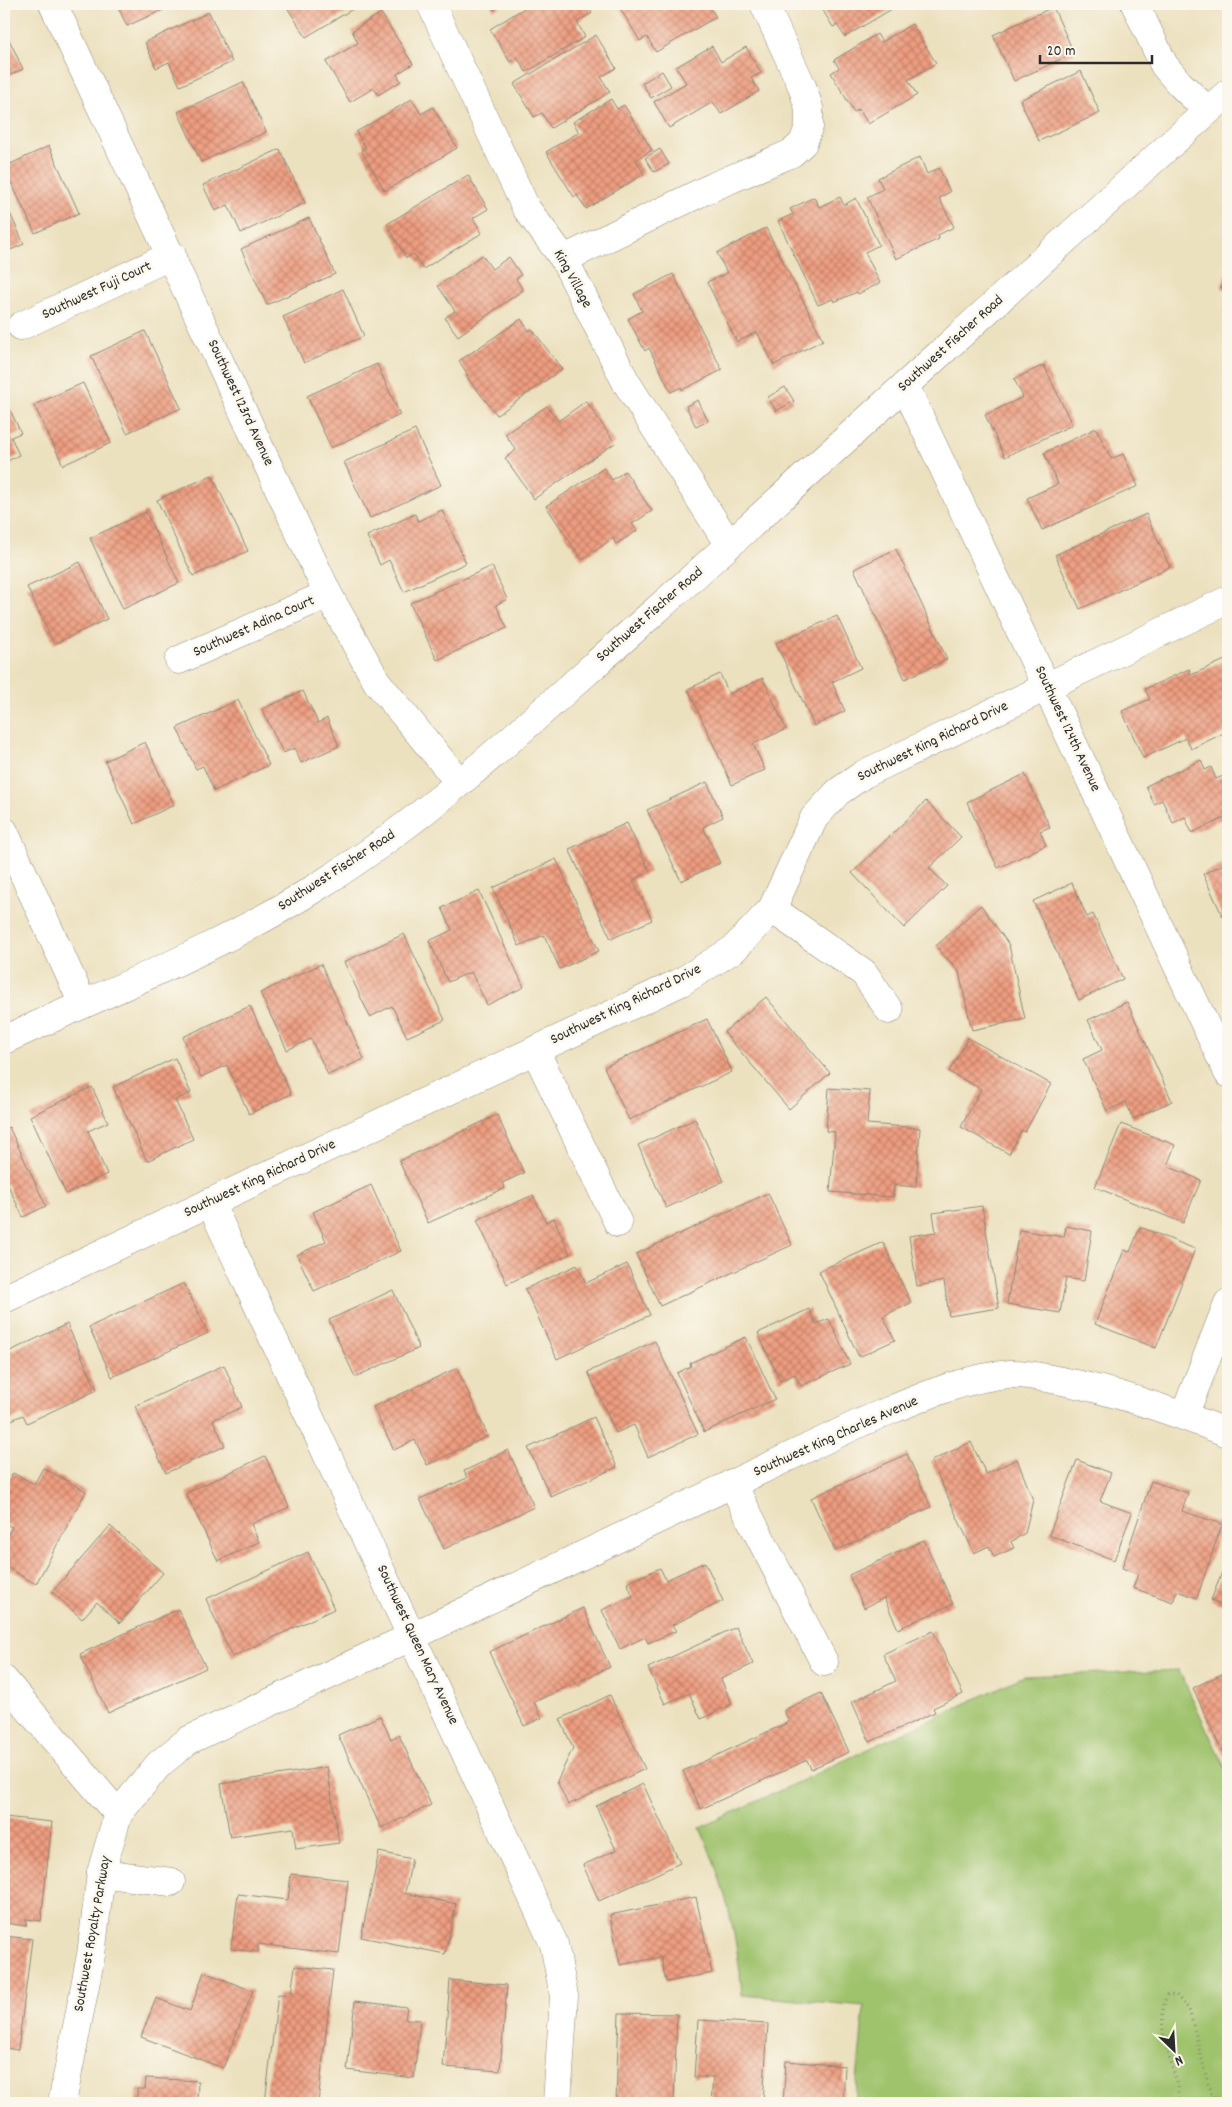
<svg xmlns="http://www.w3.org/2000/svg" width="1232" height="2107" viewBox="0 0 1232 2107" font-family="Dekko,sans-serif">
<defs>
<pattern id="building-cross-hatch" width="8" height="8" patternUnits="userSpaceOnUse" patternTransform="scale(1.25)"><rect width="8" height="8" fill="#ee9d80"/><path d="M0 0l8 8M0 8l8-8" fill="none" stroke="#c18069"/></pattern>
</defs>
<rect width="100%" height="100%" fill="#fbf7ec"/>
<filter id="ink" filterUnits="userSpaceOnUse"><feTurbulence type="fractalNoise" baseFrequency=".02" numOctaves="2"/><feDisplacementMap in="SourceGraphic" scale="10" xChannelSelector="R" yChannelSelector="G"/><feConvolveMatrix kernelMatrix="1 2 1 2 8 2 1 2 1" color-interpolation-filters="sRGB"/></filter>
<filter id="wash" filterUnits="userSpaceOnUse"><feTurbulence type="fractalNoise" baseFrequency=".0096" numOctaves="4" result="noise"/><feDisplacementMap in="SourceGraphic" scale="20" xChannelSelector="R" yChannelSelector="G"/><feGaussianBlur stdDeviation="1.12" result="paint"/><feColorMatrix in="noise" values="0 0 0 0 0 0 0 0 0 0 0 0 0 0 0 0 0 1.4 0 .05"/><feComposite in="paint" operator="in"/></filter>
<g filter="url(#wash)">
<rect width="100%" height="100%" fill="#ece1bf"/>
<path fill="#9fc26c" stroke="#65764c" d="M1179 1670 1228 1774V2103H855L864 2006 742 1995C737 1933 725 1885 700 1828L1024 1676Z"/>
<g id="blocks">
<g fill="url(#building-cross-hatch)">
<polygon points="125,4 176,4 127,26 118,7"/>
<polygon points="285,4 361,4 306,37"/>
<polygon points="490,4 504,4 494,10"/>
<polygon points="531,4 586,4 592,13 577,22 585,37 526,72 517,57 510,62 490,29"/>
<polygon points="627,4 708,4 716,17 656,52 647,37 640,41 620,8"/>
<polygon points="819,4 892,4 895,7 845,37 837,25 833,27"/>
<polygon points="1053,7 1074,53 1014,81 993,35"/>
<polygon points="209,12 232,62 180,86 169,62 156,68 145,42"/>
<polygon points="381,13 413,64 397,74 401,81 378,95 374,88 350,102 326,62 358,43 352,31"/>
<polygon points="912,24 936,63 908,80 917,95 868,124 859,109 854,112 831,73 839,68 834,60 877,34 882,42"/>
<polygon points="4,29 23,69 4,78"/>
<polygon points="596,35 616,68 601,77 610,92 551,128 542,113 534,117 514,84"/>
<polygon points="712,46 721,62 746,47 761,73 751,78 759,91 721,114 713,102 669,128 654,102 686,83 676,67"/>
<polygon points="662,71 671,86 651,98 642,83"/>
<polygon points="1081,71 1100,113 1039,141 1020,100"/>
<polygon points="243,82 266,132 201,162 178,112"/>
<polygon points="412,99 421,114 433,107 457,148 385,191 361,150 366,148 356,132"/>
<polygon points="611,99 617,109 624,105 652,150 636,160 644,174 586,209 577,195 574,197 546,152 579,132 573,122"/>
<polygon points="49,146 79,213 35,233 4,167"/>
<polygon points="280,149 305,203 241,233 228,205 215,211 203,185"/>
<polygon points="660,149 669,164 654,172 645,158"/>
<polygon points="920,157 927,174 939,168 950,192 939,198 954,227 938,235 939,239 896,259 867,197 883,189 878,178"/>
<polygon points="468,175 488,209 473,218 482,233 423,269 414,254 406,258 387,224"/>
<polygon points="814,197 819,207 840,197 844,205 856,198 879,245 865,252 880,283 858,294 857,292 834,302 833,299 818,305 778,221 793,214 790,209"/>
<polygon points="4,200 24,244 4,253"/>
<polygon points="309,218 335,274 267,305 241,249"/>
<polygon points="766,228 823,340 774,365 757,332 737,342 707,282 727,273 717,253"/>
<polygon points="482,255 492,269 509,257 521,275 516,279 523,290 458,336 445,318 455,311 438,286"/>
<polygon points="1228,269 1228,290 1221,288"/>
<polygon points="673,274 722,370 682,390 681,387 671,392 649,348 645,351 628,319 642,311 634,294"/>
<polygon points="343,289 364,336 304,363 283,317"/>
<polygon points="1228,299 1228,314 1223,312"/>
<polygon points="521,319 529,331 532,329 562,369 497,415 466,376 468,375 459,361"/>
<polygon points="145,331 181,408 127,433 91,356"/>
<polygon points="377,364 400,415 331,448 307,396"/>
<polygon points="1044,365 1072,425 1005,457 985,415 1023,397 1014,379"/>
<polygon points="83,383 111,443 63,465 34,405"/>
<polygon points="785,387 794,401 776,411 768,397"/>
<polygon points="4,397 21,433 11,437 19,455 4,463"/>
<polygon points="698,400 708,421 696,427 686,406"/>
<polygon points="586,401 615,443 534,499 505,458 516,450 505,434 547,406 558,421"/>
<polygon points="1096,428 1111,459 1123,454 1138,486 1042,530 1027,498 1058,484 1044,453"/>
<polygon points="415,430 441,485 370,518 344,462"/>
<polygon points="604,468 612,480 625,471 652,511 632,524 637,531 616,544 613,538 582,560 546,506"/>
<polygon points="212,475 248,551 193,576 157,500"/>
<polygon points="442,510 466,563 404,592 389,560 380,565 367,536 415,514 418,521"/>
<polygon points="146,512 179,583 123,609 90,538"/>
<polygon points="1146,514 1170,567 1080,609 1055,555"/>
<polygon points="896,549 947,659 905,679 854,569"/>
<polygon points="80,562 107,619 54,644 27,587"/>
<polygon points="492,566 507,599 496,605 507,628 437,660 410,603"/>
<polygon points="837,616 861,668 832,682 845,711 814,726 776,643"/>
<polygon points="1225,660 1228,668 1228,731 1191,749 1186,738 1143,758 1122,711 1150,699 1145,689 1189,669 1191,675"/>
<polygon points="720,674 729,694 763,678 786,729 753,744 765,770 732,785 688,689"/>
<polygon points="303,691 318,723 327,718 339,746 301,763 295,748 283,753 262,709"/>
<polygon points="238,700 269,765 214,791 203,766 196,769 177,728"/>
<polygon points="145,742 174,805 134,824 105,761"/>
<polygon points="1201,760 1205,770 1211,767 1216,779 1228,774 1228,816 1192,833 1185,817 1173,823 1162,800 1154,804 1146,786"/>
<polygon points="1025,774 1050,827 1040,831 1046,845 998,868 967,802"/>
<polygon points="707,782 723,817 703,827 720,863 681,881 647,810"/>
<polygon points="926,801 961,837 929,868 947,886 904,928 852,873"/>
<polygon points="627,823 650,872 633,880 652,920 611,939 569,849"/>
<polygon points="556,859 599,951 560,969 544,935 519,946 493,888"/>
<polygon points="1228,862 1228,915 1223,917 1203,874"/>
<polygon points="1072,883 1087,917 1093,914 1123,979 1079,1000 1033,901"/>
<polygon points="479,891 524,987 487,1005 471,972 448,982 429,941 452,930 442,908"/>
<polygon points="981,905 1009,945 1025,1019 972,1030 959,972 936,946"/>
<polygon points="404,934 445,1020 407,1037 392,1006 370,1017 344,962"/>
<polygon points="321,964 364,1059 328,1075 311,1039 287,1050 260,993"/>
<polygon points="766,997 830,1073 789,1109 724,1032"/>
<polygon points="1127,1002 1172,1101 1133,1119 1126,1102 1107,1111 1083,1059 1102,1050 1088,1020"/>
<polygon points="250,1006 291,1094 249,1114 227,1065 201,1077 183,1037"/>
<polygon points="707,1019 732,1072 629,1120 604,1067"/>
<polygon points="968,1038 1051,1084 1025,1132 1022,1130 1009,1154 961,1127 981,1089 949,1072"/>
<polygon points="175,1058 191,1093 175,1100 193,1139 147,1161 113,1087"/>
<polygon points="92,1087 108,1122 88,1131 107,1174 66,1194 30,1116"/>
<polygon points="829,1088 870,1091 867,1124 920,1128 916,1187 894,1185 893,1197 830,1192 835,1132 826,1131"/>
<polygon points="497,1115 524,1173 502,1183 505,1188 428,1223 399,1161"/>
<polygon points="695,1119 724,1181 666,1208 638,1145"/>
<polygon points="1121,1124 1175,1145 1167,1166 1201,1180 1183,1223 1095,1187"/>
<polygon points="9,1127 46,1206 23,1217 7,1183 4,1185 4,1129"/>
<polygon points="371,1185 401,1251 314,1291 297,1255 326,1241 313,1212"/>
<polygon points="768,1193 792,1245 660,1306 636,1254"/>
<polygon points="533,1195 546,1222 554,1218 570,1254 507,1284 477,1220"/>
<polygon points="982,1206 999,1308 949,1316 944,1281 917,1286 909,1236 936,1232 933,1213"/>
<polygon points="1066,1226 1092,1231 1084,1281 1066,1278 1060,1313 1007,1304 1019,1230 1064,1237"/>
<polygon points="1140,1227 1195,1249 1156,1348 1095,1324 1124,1250 1130,1252"/>
<polygon points="883,1242 911,1303 883,1316 895,1340 859,1357 819,1271"/>
<polygon points="627,1264 650,1315 557,1359 525,1289 577,1265 586,1283"/>
<polygon points="184,1283 208,1333 112,1377 89,1327"/>
<polygon points="393,1290 419,1348 355,1377 329,1320"/>
<polygon points="809,1309 816,1324 829,1319 850,1364 801,1386 795,1374 780,1381 758,1333"/>
<polygon points="67,1324 97,1390 27,1423 23,1415 7,1422 4,1414 4,1354"/>
<polygon points="746,1337 775,1399 704,1432 677,1373 691,1366 690,1363"/>
<polygon points="655,1341 698,1434 648,1457 634,1425 616,1433 588,1372"/>
<polygon points="224,1365 242,1407 213,1420 225,1446 166,1473 135,1406"/>
<polygon points="457,1368 488,1436 427,1465 415,1440 394,1450 373,1407"/>
<polygon points="594,1417 617,1467 551,1497 528,1448"/>
<polygon points="971,1442 986,1474 1017,1459 1033,1500 1025,1533 1011,1542 1014,1548 994,1557 989,1546 974,1553 931,1461"/>
<polygon points="508,1450 534,1507 444,1549 420,1499 467,1478 464,1471"/>
<polygon points="907,1454 931,1507 835,1551 811,1498"/>
<polygon points="265,1456 289,1507 251,1524 259,1542 218,1561 186,1493"/>
<polygon points="1077,1460 1111,1473 1100,1501 1132,1513 1114,1560 1049,1535"/>
<polygon points="43,1468 86,1491 36,1584 4,1566 4,1542 12,1527 4,1523 4,1491 13,1473 34,1484"/>
<polygon points="1151,1481 1188,1493 1182,1511 1222,1524 1197,1598 1177,1591 1173,1602 1133,1588 1138,1574 1122,1568"/>
<polygon points="110,1526 163,1573 120,1623 97,1602 82,1619 52,1592"/>
<polygon points="924,1540 953,1604 898,1629 884,1598 864,1608 849,1575"/>
<polygon points="308,1552 334,1609 232,1657 206,1599"/>
<polygon points="1228,1557 1228,1607 1211,1600"/>
<polygon points="705,1562 723,1601 672,1625 676,1631 648,1643 645,1637 620,1649 602,1610 633,1596 627,1583 660,1568 666,1580"/>
<polygon points="583,1608 610,1667 534,1702 542,1718 524,1726 489,1652"/>
<polygon points="178,1609 206,1668 108,1713 80,1654"/>
<polygon points="736,1627 753,1664 721,1679 732,1704 701,1719 689,1693 665,1704 648,1668"/>
<polygon points="933,1631 963,1694 933,1708 935,1712 870,1742 852,1702 896,1681 883,1654"/>
<polygon points="1228,1671 1228,1765 1193,1688"/>
<polygon points="821,1693 849,1752 811,1769 807,1760 701,1809 683,1771 789,1722 784,1710"/>
<polygon points="610,1695 645,1769 568,1805 557,1781 573,1748 560,1719"/>
<polygon points="380,1716 391,1739 399,1735 431,1805 381,1828 338,1735"/>
<polygon points="327,1767 339,1843 296,1849 293,1828 230,1837 221,1784"/>
<polygon points="643,1784 680,1863 599,1901 583,1865 616,1850 596,1806"/>
<polygon points="4,1817 52,1822 41,1921 26,1919 26,1926 4,1923"/>
<polygon points="379,1852 412,1859 405,1893 456,1904 445,1954 361,1937"/>
<polygon points="291,1874 348,1880 339,1954 258,1944 258,1952 231,1949 238,1894 288,1900"/>
<polygon points="696,1897 712,1973 666,1982 661,1957 620,1965 610,1915"/>
<polygon points="4,1936 32,1939 18,2050 4,2048"/>
<polygon points="295,1966 333,1970 318,2103 265,2103 278,1994 291,1995"/>
<polygon points="204,1972 253,1991 223,2068 141,2037 156,1998 190,2011"/>
<polygon points="450,1980 507,1985 500,2071 443,2067"/>
<polygon points="355,2001 407,2007 405,2019 420,2020 414,2078 347,2070"/>
<polygon points="619,2013 677,2014 674,2103 616,2103"/>
<polygon points="698,2020 768,2024 763,2103 711,2103 713,2077 694,2077"/>
<polygon points="786,2061 845,2066 843,2103 783,2103"/>
<polygon points="146,2078 198,2081 197,2103 137,2103 137,2089 145,2089"/>
</g>
</g>
</g>
<g filter="url(#ink)">
<use href="#blocks" fill-opacity="0" stroke="#8c8675" stroke-width="1"/>
<g fill="none" stroke-linecap="round" stroke-linejoin="round">
<g stroke="#8c8675" stroke-width="29">
<g id="minor">
<polyline points="53,4 328,594 377,682 459,782"/>
<polyline points="431,4 526,208 564,259 626,382 729,545"/>
<polyline points="1135,4 1164,65 1179,83 1208,111"/>
<polyline points="564,259 710,188 792,153 803,143 809,127 809,108 802,86 764,4"/>
<polyline points="21,326 172,255"/>
<polyline points="905,386 1228,1073"/>
<polyline points="179,660 328,594"/>
<polyline points="4,831 83,1004"/>
<polyline points="772,909 864,973 889,1010"/>
<polyline points="535,1050 618,1223"/>
<polyline points="210,1202 554,1944 564,1996 557,2103"/>
<polyline points="4,1299 681,982 734,949 772,909 814,818 838,792 864,774 1228,600"/>
<polyline points="1184,1416 1228,1303"/>
<polyline points="732,1483 824,1662"/>
<polyline points="4,1680 118,1814"/>
<polyline points="101,1873 171,1882"/>
<path d="M62 2103 91 1955 101 1873 118 1814 159 1764 189 1740 413 1636 862 1422C909 1403 959 1378 1010 1374 1027 1373 1045 1378 1062 1381 1119 1392 1175 1412 1228 1433"/>
</g>
</g>
<g stroke="#8c8675" stroke-width="29">
<path id="tertiary" d="M4 1040C110 991 221 948 320 885 441 809 546 707 653 613 846 441 1035 265 1228 93"/>
</g>
<path stroke="#8c8675" stroke-width="3" stroke-dasharray="1 4" stroke-linecap="butt" d="M1179 2103C1178 2066 1152 2033 1167 1995H1176L1189 2009 1213 2103"/>
<use href="#minor" stroke="#fff" stroke-width="28"/>
<use href="#tertiary" stroke="#fff" stroke-width="28"/>
</g>
</g>
<g text-anchor="middle" dominant-baseline="central" stroke-width="5" stroke-linejoin="round" paint-order="stroke">
<g font-size="15" fill="#2b2b2b" stroke="#fbf7ec">
<text transform="translate(572 279) rotate(61)">King Village</text>
<text transform="translate(97 291) rotate(-25)">Southwest Fuji Court</text>
<text transform="translate(951 344) rotate(-42)">Southwest Fischer Road</text>
<text transform="translate(240 403) rotate(65)">Southwest 123rd Avenue</text>
<text transform="translate(650 615) rotate(-41)">Southwest Fischer Road</text>
<text transform="translate(254 627) rotate(-24)">Southwest Adina Court</text>
<text transform="translate(1067 729) rotate(65)">Southwest 124th Avenue</text>
<text transform="translate(933 742) rotate(-26)">Southwest King Richard Drive</text>
<text transform="translate(337 871) rotate(-33)">Southwest Fischer Road</text>
<text transform="translate(626 1005) rotate(-26)">Southwest King Richard Drive</text>
<text transform="translate(260 1179) rotate(-25)">Southwest King Richard Drive</text>
<text transform="translate(836 1437) rotate(-24)">Southwest King Charles Avenue</text>
<text transform="translate(417 1645) rotate(65)">Southwest Queen Mary Avenue</text>
<text transform="translate(93 1934) rotate(-80)">Southwest Royalty Parkway</text>
</g>
</g>
<rect width="1232" height="2107" fill="none" stroke="#fbf7ec" stroke-width="20"/>
<g transform="translate(1174 2050) rotate(155)" stroke="#fbf7ec" stroke-width="4" paint-order="stroke">
<path d="M0-4L9 19L0 12L-9 19Z" fill="#2b2b2b"/>
<text y="-8" font-size="14" font-weight="bold" text-anchor="middle" fill="#2b2b2b">N</text>
</g>
<path d="M1040 55v8h112v-8" fill="none" stroke="#2b2b2b" stroke-width="2.5"/>
<text x="1047" y="55" font-size="15" fill="#2b2b2b" stroke="#fbf7ec" stroke-width="4" paint-order="stroke">20 m</text>
</svg>
